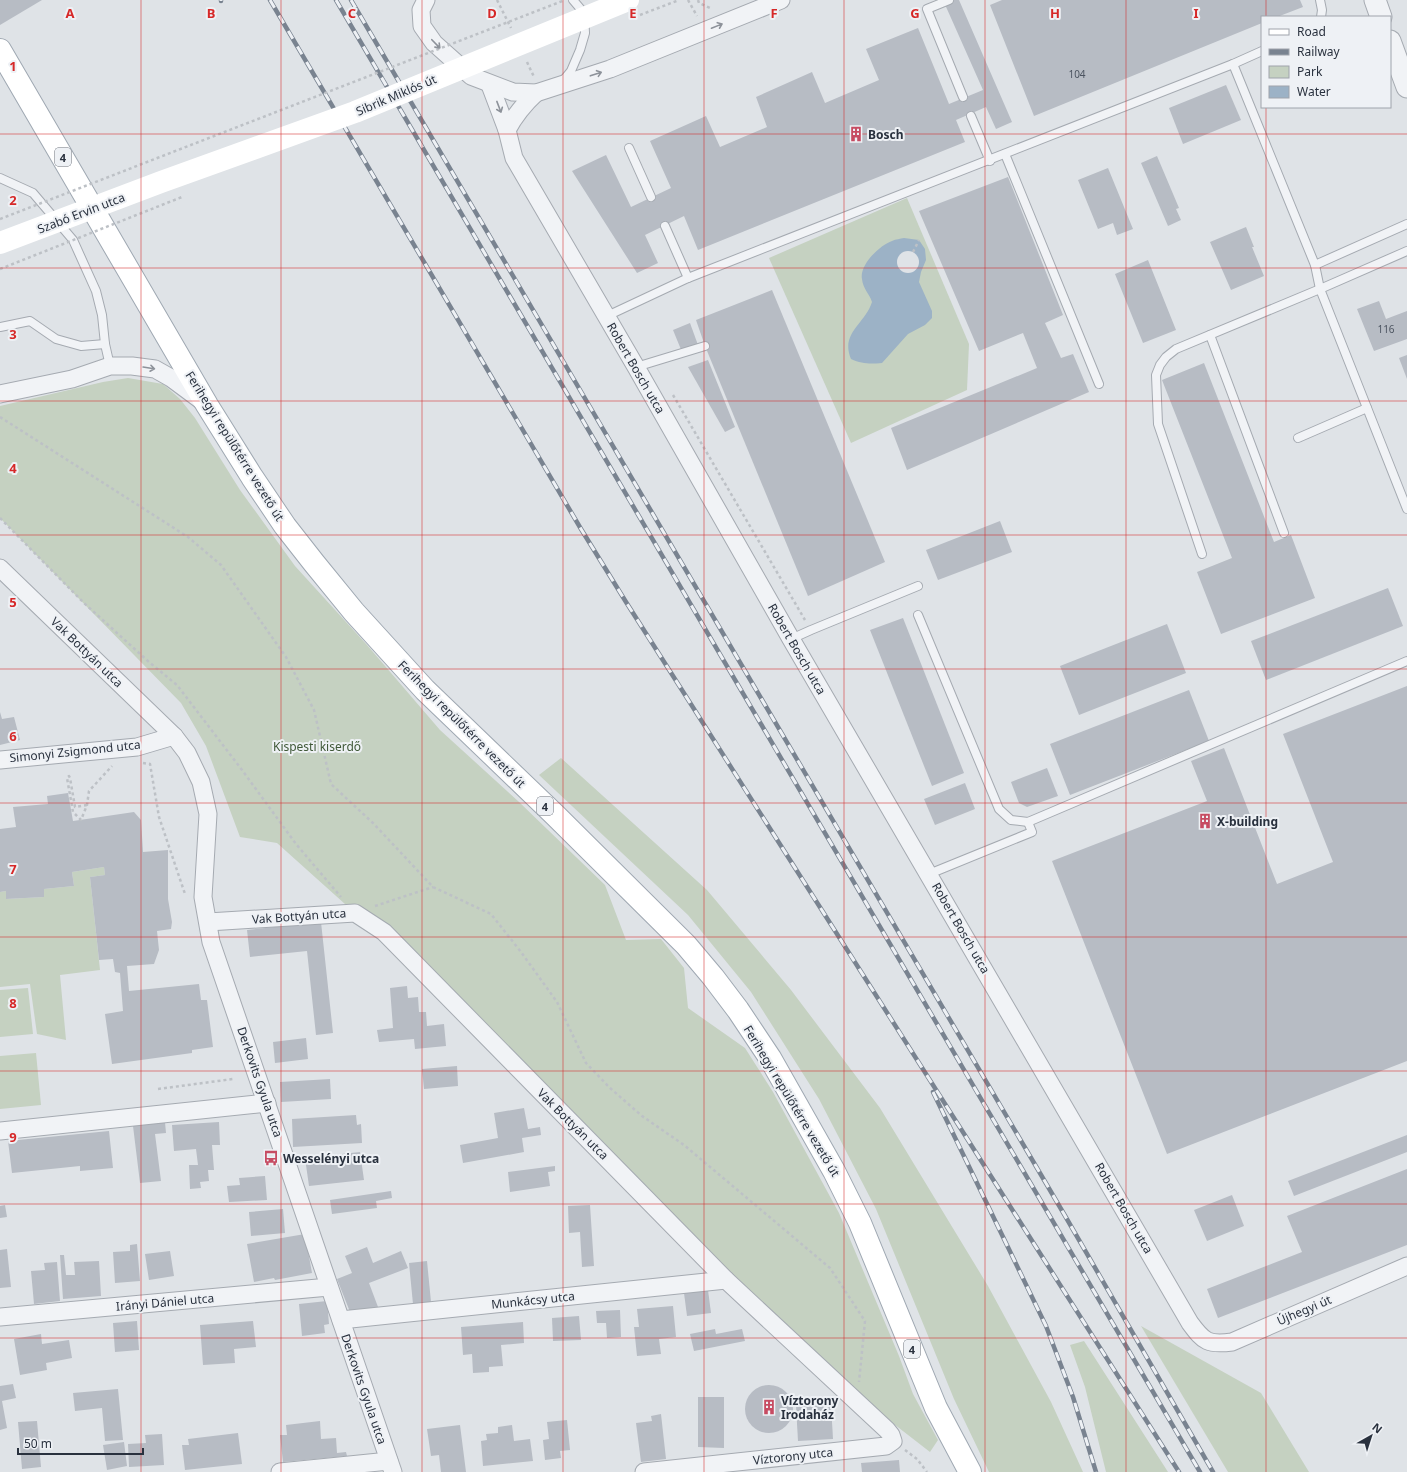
<svg xmlns="http://www.w3.org/2000/svg" width="1407" height="1472" viewBox="0 0 1407 1472" font-family="'Noto Sans',sans-serif">
<rect width="100%" height="100%" fill="#dfe3e7"/>
<g fill="#c5d1c1">
<polygon points="907,198 969,344 967,390 851,443 769,258"/>
<polygon points="128,378 163,384 180,399 195,418 240,490 295,566 367,645 440,730 518,801 605,885 626,940 661,939 684,968 688,1008 745,1048 773,1092 839,1213 899,1356 913,1394 938,1440 930,1452 890,1421 855,1400 355,913 277,843 240,837 206,746 181,703 0,518 0,406 103,382"/>
<polygon points="561,758 707,890 791,990 880,1108 988,1286 1051,1402 1083,1472 989,1472 954,1399 876,1209 819,1099 751,992 688,915 539,775"/>
<polygon points="104,867 105,875 90,877 100,970 60,975 66,1040 37,1034 30,984 0,987 0,892 6,891 6,899 44,897 44,889 74,886 72,872"/>
<polygon points="28,988 33,1034 0,1037 0,990"/>
<polygon points="36,1053 41,1105 0,1109 0,1056"/>
<polygon points="1141,1326 1261,1393 1309,1472 1228,1472"/>
<polygon points="1084,1341 1168,1472 1106,1472 1085,1387 1070,1345"/>
</g>
<path fill="#9cb2c6" d="M904 238 919 240 925 249 926 260 921 272 919 282 932 311V318L925 325 908 334 882 363C870 364 862 364 851 359 840 333 865 324 872 302 869 293 863 289 862 279 859 265 880 245 892 241 896 239 900 239 904 238Z"/>
<circle fill="#dfe3e7" cx="908" cy="262" r="11"/>
<g fill="#b7bcc4">
<polygon points="0,0 42,0 0,25"/>
<polygon points="943,0 959,0 1012,122 996,129 986,107 956,120 965,142 698,250 684,216 645,235 658,263 637,273 572,171 606,155 631,207 671,188 650,141 706,116 720,147 767,127 756,97 812,72 825,103 879,80 866,49 918,28 949,104 983,90"/>
<polygon points="1002,0 1300,0 1303,7 1277,17 1262,17 1262,23 1034,116 990,5"/>
<polygon points="1226,85 1241,120 1183,144 1169,108"/>
<polygon points="1157,156 1179,208 1176,209 1181,220 1168,226 1141,163"/>
<polygon points="1108,168 1133,229 1117,235 1113,223 1098,229 1078,180"/>
<polygon points="1008,177 1063,315 1045,323 1061,358 1073,354 1089,392 907,470 891,428 1037,368 1023,333 979,351 919,211"/>
<polygon points="1246,227 1254,247 1252,247 1264,276 1231,290 1210,242"/>
<polygon points="1148,260 1176,330 1143,343 1115,274"/>
<polygon points="772,290 885,562 808,596 705,346 696,320"/>
<polygon points="1379,301 1386,319 1407,311 1407,339 1374,351 1357,309"/>
<polygon points="690,323 698,345 682,352 673,330"/>
<polygon points="1407,355 1407,379 1399,358"/>
<polygon points="708,360 735,427 725,432 688,367"/>
<polygon points="1204,363 1274,542 1291,535 1315,598 1221,634 1197,572 1232,558 1162,380"/>
<polygon points="1000,521 1012,552 938,580 926,550"/>
<polygon points="1388,588 1403,626 1266,680 1251,641"/>
<polygon points="903,618 964,773 932,786 870,630"/>
<polygon points="1167,624 1186,673 1079,715 1060,666"/>
<polygon points="1407,686 1407,1061 1167,1154 1052,861 1207,801 1191,761 1224,748 1277,884 1333,862 1283,734"/>
<polygon points="1189,690 1209,741 1070,795 1050,744"/>
<polygon points="0,712 2,719 14,717 20,740 0,745"/>
<polygon points="1047,768 1058,796 1027,807 1019,803 1011,782"/>
<polygon points="965,783 975,809 935,825 924,799"/>
<polygon points="68,793 73,821 134,812 141,820 143,852 168,850 168,899 172,922 171,929 157,931 159,950 154,964 127,966 129,991 199,984 201,1000 207,1000 213,1047 192,1050 192,1053 112,1064 105,1014 123,1011 120,973 115,972 113,959 99,960 90,877 105,875 104,867 72,872 74,886 44,889 44,897 6,899 6,891 0,892 0,829 16,827 13,807 48,804 47,796"/>
<polygon points="321,922 333,1033 316,1035 307,951 250,957 247,930"/>
<polygon points="407,986 408,998 418,997 419,1012 426,1012 427,1026 444,1024 446,1046 415,1049 414,1039 379,1042 377,1030 393,1028 390,988"/>
<polygon points="306,1038 308,1059 275,1063 273,1042"/>
<polygon points="457,1066 458,1086 424,1089 422,1069"/>
<polygon points="330,1079 331,1099 281,1102 280,1082"/>
<polygon points="524,1108 528,1129 540,1127 541,1135 522,1138 524,1152 463,1163 460,1145 498,1138 494,1113"/>
<polygon points="356,1115 357,1125 361,1124 362,1143 293,1147 292,1119"/>
<polygon points="165,1122 166,1133 155,1134 161,1181 140,1183 133,1126"/>
<polygon points="219,1122 220,1145 212,1145 214,1170 208,1170 209,1181 200,1182 201,1188 190,1189 189,1165 198,1165 196,1149 174,1151 172,1125"/>
<polygon points="109,1131 113,1168 80,1171 80,1166 12,1173 8,1141"/>
<polygon points="1407,1135 1407,1152 1294,1196 1288,1181"/>
<polygon points="360,1152 364,1180 309,1186 305,1158"/>
<polygon points="555,1166 555,1171 548,1172 550,1186 510,1192 508,1172"/>
<polygon points="1407,1169 1407,1245 1218,1318 1207,1289 1302,1252 1287,1216"/>
<polygon points="265,1176 267,1200 229,1202 227,1186 240,1185 239,1178"/>
<polygon points="391,1191 392,1198 376,1201 377,1208 332,1214 330,1200"/>
<polygon points="1232,1195 1244,1226 1207,1241 1194,1210"/>
<polygon points="5,1205 7,1217 0,1218 0,1206"/>
<polygon points="590,1205 594,1266 582,1267 580,1232 569,1233 568,1206"/>
<polygon points="283,1209 285,1233 251,1236 249,1212"/>
<polygon points="305,1234 312,1273 275,1280 274,1278 254,1282 247,1244"/>
<polygon points="137,1244 140,1281 115,1283 113,1252 130,1251 130,1245"/>
<polygon points="367,1247 373,1263 401,1251 408,1268 369,1283 378,1307 352,1317 337,1279 352,1273 345,1256"/>
<polygon points="7,1249 11,1287 0,1288 0,1250"/>
<polygon points="170,1251 174,1276 149,1280 145,1254"/>
<polygon points="60,1255 64,1255 66,1275 75,1275 74,1262 99,1261 101,1296 63,1299"/>
<polygon points="427,1261 431,1302 413,1304 409,1263"/>
<polygon points="57,1262 60,1301 34,1304 31,1271 45,1270 44,1263"/>
<polygon points="708,1290 711,1313 687,1316 684,1293"/>
<polygon points="327,1301 329,1324 324,1325 325,1333 302,1336 299,1304"/>
<polygon points="673,1306 676,1337 659,1339 661,1354 637,1356 634,1327 639,1327 637,1309"/>
<polygon points="620,1310 621,1337 607,1338 606,1323 597,1323 596,1311"/>
<polygon points="579,1316 581,1340 553,1341 552,1318"/>
<polygon points="137,1321 139,1350 115,1352 113,1323"/>
<polygon points="253,1321 256,1347 234,1349 235,1363 203,1365 200,1325"/>
<polygon points="523,1322 524,1343 501,1345 503,1366 489,1367 489,1372 473,1373 472,1354 463,1355 461,1327"/>
<polygon points="715,1329 716,1334 742,1329 745,1341 694,1351 690,1334"/>
<polygon points="41,1334 42,1344 69,1340 72,1358 46,1363 47,1370 20,1375 14,1339"/>
<polygon points="13,1384 16,1398 2,1401 7,1428 0,1430 0,1386"/>
<circle cx="769" cy="1409" r="24"/>
<polygon points="118,1389 123,1440 105,1441 102,1408 75,1411 73,1393"/>
<polygon points="698,1397 724,1397 724,1448 698,1447"/>
<polygon points="831,1404 833,1439 798,1441 796,1406"/>
<polygon points="661,1414 666,1459 641,1462 636,1423 652,1421 651,1416"/>
<polygon points="567,1420 570,1450 560,1451 561,1458 545,1460 543,1440 549,1439 547,1422"/>
<polygon points="37,1421 41,1467 22,1469 18,1422"/>
<polygon points="320,1421 321,1439 336,1438 337,1453 346,1452 347,1456 283,1462 280,1435 287,1435 286,1425"/>
<polygon points="460,1425 466,1472 441,1472 439,1455 431,1456 427,1429"/>
<polygon points="512,1425 514,1441 530,1439 533,1461 483,1466 481,1441 487,1440 486,1434 498,1433 498,1427"/>
<polygon points="238,1433 242,1464 185,1470 182,1445 189,1445 188,1439"/>
<polygon points="162,1434 164,1465 129,1467 128,1444 146,1443 145,1435"/>
<polygon points="124,1442 127,1466 107,1470 103,1445"/>
<polygon points="899,1460 900,1472 862,1472 861,1463"/>
</g>
<g fill="none" stroke-linecap="round" stroke-linejoin="round">
<g stroke="#a5aab1" stroke-width="10">
<g id="service">
<polyline points="949,0 927,9 963,97"/>
<polyline points="1320,0 1322,10 1321,17"/>
<polyline points="1233,64 1315,265 1320,289 1407,509"/>
<polyline points="562,82 571,71 580,50 585,33 584,13 573,0"/>
<polyline points="971,116 990,161"/>
<polyline points="629,148 651,197"/>
<polyline points="1005,154 1099,384"/>
<polyline points="0,178 33,193 73,240 96,291 102,315 105,344 110,366"/>
<polyline points="665,226 688,278"/>
<polyline points="1315,265 1407,224"/>
<polyline points="607,316 688,278 1233,64 1262,51"/>
<polyline points="0,327 30,321 56,339 81,346 105,344"/>
<polyline points="1210,335 1284,533"/>
<polyline points="636,367 705,346"/>
<polyline points="1298,438 1367,408"/>
<polyline points="1202,554 1158,424 1156,375 1160,365 1166,357 1176,349 1320,289 1407,251"/>
<polyline points="918,615 999,809 1011,820 1028,822 1407,661"/>
<polyline points="791,639 811,630 918,586"/>
<polyline points="929,874 1032,832 1028,822"/>
</g>
</g>
<g stroke="#a5aab1" stroke-width="19">
<g id="minor">
<polyline points="426,0 421,10 422,26 434,43 471,76 513,92 536,93 610,69 781,0"/>
<path d="M490 85 507 130 514 158 636 367 791 639 1190 1323C1204 1342 1208 1345 1232 1342L1407 1266"/>
<path d="M507 130C515 115 524 104 536 93"/>
<polyline points="0,394 72,379 110,366 132,366 155,369 171,378 202,401"/>
<polyline points="0,568 174,736 187,753 201,782 208,814 203,897 211,942 393,1472"/>
<polyline points="0,760 137,747 174,736"/>
<polyline points="208,922 355,913 384,932 726,1280 887,1430 891,1435 893,1441 886,1446 644,1472"/>
<polyline points="0,1131 267,1103"/>
<polyline points="0,1317 329,1287"/>
<polyline points="341,1320 726,1280"/>
<polyline points="280,1472 389,1461"/>
</g>
</g>
<g stroke="#a5aab1" stroke-width="23">
<g id="tertiary">
<polyline points="1375,0 1381,17"/>
<polyline points="1390,41 1407,87"/>
</g>
</g>
<g stroke="#9fa8b2" stroke-width="24">
<polyline id="primary" points="0,50 207,405 252,477 285,526 314,563 354,612 425,690 555,815 686,945 713,977 738,1010 770,1058 834,1171 860,1223 936,1408 970,1472"/>
</g>
<g stroke="#bdc1c6" stroke-width="2.5" stroke-dasharray="3 3" stroke-linecap="butt">
<polyline points="497,0 511,28"/>
<polyline points="688,0 697,16"/>
<polyline points="698,0 699,3 712,9"/>
<polyline points="527,62 534,77"/>
<polyline points="913,252 919,240"/>
<polyline points="673,395 805,620"/>
<polyline points="0,417 188,537 221,565 286,657 314,710 331,784 373,823 433,887 491,914 521,952 557,1002 586,1063 610,1088 642,1116 684,1145 830,1268 865,1321 859,1382"/>
<polyline points="0,518 84,603 149,662 177,685 242,770 296,844 341,897"/>
<polyline points="143,763 150,764 159,817 185,894"/>
<polyline points="87,805 75,807 70,778 69,776 67,778 73,812 81,820 87,805 89,791 112,766"/>
<polyline points="375,906 433,887"/>
<polyline points="158,1089 233,1079"/>
<polyline points="905,1450 917,1459 927,1472"/>
</g>
<use href="#service" stroke="#f1f3f6" stroke-width="8"/>
<use href="#minor" stroke="#f1f3f6" stroke-width="17"/>
<use href="#tertiary" stroke="#f1f3f6" stroke-width="21"/>
<use href="#primary" stroke="#fff" stroke-width="22"/>
<g stroke="#798390" stroke-width="4.5">
<g id="rail">
<polyline points="221,0 221,1"/>
<polyline points="270,0 581,529 626,602 1179,1472"/>
<polyline points="336,0 1200,1472"/>
<polyline points="351,0 1064,1214 1213,1472"/>
<polyline points="933,1092 1046,1326 1073,1397 1096,1472"/>
</g>
</g>
<use href="#rail" stroke="#eef1f5" stroke-width="3" stroke-dasharray="9" stroke-linecap="butt"/>
<g stroke="#bdc1c6" stroke-width="2.5" stroke-dasharray="3 3" stroke-linecap="butt">
<polyline points="640,15 679,0"/>
<polyline points="0,219 565,0"/>
<polyline points="0,269 182,197"/>
</g>
<polyline stroke="#fff" stroke-width="22" points="0,243 161,182 355,112 628,0"/>
</g>
<defs><path id="oneway-shaft" d="M-6 0H5M1.5-3L5.5 0L1.5 3" fill="none" stroke-width="1.6" stroke-linecap="round" stroke-linejoin="round"/></defs>
<g stroke="#8d929a">
<use href="#oneway-shaft" transform="translate(717 26) rotate(-22)"/>
<use href="#oneway-shaft" transform="translate(436 44) rotate(46)"/>
<use href="#oneway-shaft" transform="translate(596 74) rotate(-18)"/>
<use href="#oneway-shaft" transform="translate(499 107) rotate(69)"/>
<use href="#oneway-shaft" transform="translate(149 368) rotate(9)"/>
</g>
<path fill="none" stroke="#d62828" stroke-width="1" stroke-opacity="0.55" d="M141 0V1472M281 0V1472M422 0V1472M563 0V1472M704 0V1472M844 0V1472M985 0V1472M1126 0V1472M1266 0V17M1266 107V1472M0 134H1407M0 268H1407M0 401H1407M0 535H1407M0 669H1407M0 803H1407M0 937H1407M0 1071H1407M0 1204H1407M0 1338H1407"/>
<defs>
<g id="building-bare" transform="scale(1.2)"><path d="M-4-6H4V6H1V3H-1V6H-4ZM-2.5-4.3h1.7v1.8h-1.7ZM.8-4.3h1.7v1.8H.8ZM-2.5-1h1.7V.8h-1.7ZM.8-1h1.7V.8H.8Z" fill="#c64b62" stroke="#eef1f5" stroke-width="2.5" paint-order="stroke"/></g>
<g id="bus-bare" transform="scale(1.2)"><path d="M-5-6H5V4H4V6H2V4H-2V6H-4V4H-5ZM-3.5-4V0h7V-4ZM-3.5 1.2v1.5H-2V1.2ZM2 1.2v1.5H3.5V1.2Z" fill="#c64b62" stroke="#eef1f5" stroke-width="2.5" paint-order="stroke"/></g>
</defs>
<g fill-rule="evenodd">
<use href="#building-bare" x="856" y="134"/>
<use href="#building-bare" x="1205" y="821"/>
<use href="#bus-bare" x="271" y="1158"/>
<use href="#building-bare" x="769" y="1407"/>
</g>
<g text-anchor="middle" dominant-baseline="central" stroke-width="4" stroke-linejoin="round" paint-order="stroke">
<g font-size="10" fill="#4c5460">
<text x="1077" y="74">104</text>
<text x="1386" y="329">116</text>
</g>
<g fill="#eef1f5" stroke="#646b75" stroke-width="1">
<rect x="55" y="148" width="16" height="18" rx="3"/>
<rect x="537" y="797" width="16" height="18" rx="3"/>
<rect x="904" y="1340" width="16" height="18" rx="3"/>
</g>
<g font-size="11" font-weight="bold" fill="#29313e">
<text x="63" y="157">4</text>
<text x="545" y="806">4</text>
<text x="912" y="1349">4</text>
</g>
<g font-size="12" fill="#29313e" stroke="#eef1f5">
<text transform="translate(396 95) rotate(-23)">Sibrik Miklós út</text>
<text transform="translate(81 213) rotate(-21)">Szabó Ervin utca</text>
<text transform="translate(636 368) rotate(60)">Robert Bosch utca</text>
<text transform="translate(235 446) rotate(58)">Ferihegyi repülőtérre vezető út</text>
<text transform="translate(797 649) rotate(60)">Robert Bosch utca</text>
<text transform="translate(87 652) rotate(44)">Vak Bottyán utca</text>
<text transform="translate(462 724) rotate(45)">Ferihegyi repülőtérre vezető út</text>
<text transform="translate(75 751) rotate(-6)">Simonyi Zsigmond utca</text>
<text transform="translate(299 916) rotate(-4)">Vak Bottyán utca</text>
<text transform="translate(961 928) rotate(60)">Robert Bosch utca</text>
<text transform="translate(260 1082) rotate(71)">Derkovits Gyula utca</text>
<text transform="translate(792 1101) rotate(59)">Ferihegyi repülőtérre vezető út</text>
<text transform="translate(573 1124) rotate(45)">Vak Bottyán utca</text>
<text transform="translate(1124 1208) rotate(60)">Robert Bosch utca</text>
<text transform="translate(533 1300) rotate(-6)">Munkácsy utca</text>
<text transform="translate(165 1302) rotate(-5)">Irányi Dániel utca</text>
<text transform="translate(1304 1310) rotate(-23)">Újhegyi út</text>
<text transform="translate(364 1389) rotate(71)">Derkovits Gyula utca</text>
<text transform="translate(793 1456) rotate(-6)">Víztorony utca</text>
</g>
<g font-size="12" font-weight="bold" fill="#29313e" stroke="#eef1f5" text-anchor="start">
<text x="868" y="134">Bosch</text>
<text x="1217" y="821">X-building</text>
<text x="283" y="1158">Wesselényi utca</text>
<text x="781" y="1400">Víztorony<tspan x="781" dy="14">Irodaház</tspan></text>
</g>
<g font-size="12" fill="#3f5837" stroke="#eef1f5">
<text x="317" y="746">Kispesti kiserdő</text>
</g>
</g>
<g font-size="13" text-anchor="middle" font-weight="bold" fill="#d62828" stroke="#eef1f5" stroke-width="4" stroke-linejoin="round" paint-order="stroke">
<text x="70" y="18">A</text>
<text x="211" y="18">B</text>
<text x="352" y="18">C</text>
<text x="492" y="18">D</text>
<text x="633" y="18">E</text>
<text x="774" y="18">F</text>
<text x="915" y="18">G</text>
<text x="1055" y="18">H</text>
<text x="1196" y="18">I</text>
<text x="13" y="71">1</text>
<text x="13" y="205">2</text>
<text x="13" y="339">3</text>
<text x="13" y="473">4</text>
<text x="13" y="607">5</text>
<text x="13" y="741">6</text>
<text x="13" y="874">7</text>
<text x="13" y="1008">8</text>
<text x="13" y="1142">9</text>
</g>
<rect x="1261" y="16" width="130" height="92" fill="#eef1f5" stroke="#9fa4ac"/>
<rect x="1269" y="29" width="20" height="6" fill="#ffffff" stroke="#9fa4ac"/>
<text x="1297" y="36" font-size="12" fill="#29313e">Road</text>
<rect x="1269" y="49" width="20" height="6" fill="#798390" stroke="#9fa4ac"/>
<text x="1297" y="56" font-size="12" fill="#29313e">Railway</text>
<rect x="1269" y="66" width="20" height="12" fill="#c5d1c1" stroke="#9fa4ac"/>
<text x="1297" y="76" font-size="12" fill="#29313e">Park</text>
<rect x="1269" y="86" width="20" height="12" fill="#9cb2c6" stroke="#9fa4ac"/>
<text x="1297" y="96" font-size="12" fill="#29313e">Water</text>
<g transform="translate(1371 1436) rotate(39)" stroke="#eef1f5" stroke-width="3" paint-order="stroke">
<path d="M0-3L7 15L0 10L-7 15Z" fill="#29313e"/>
<text y="-6" font-size="11" font-weight="bold" text-anchor="middle" fill="#29313e">N</text>
</g>
<path d="M18 1448v6h125v-6" fill="none" stroke="#29313e" stroke-width="2"/>
<text x="24" y="1448" font-size="12" fill="#29313e" stroke="#eef1f5" stroke-width="3" paint-order="stroke">50 m</text>
</svg>
